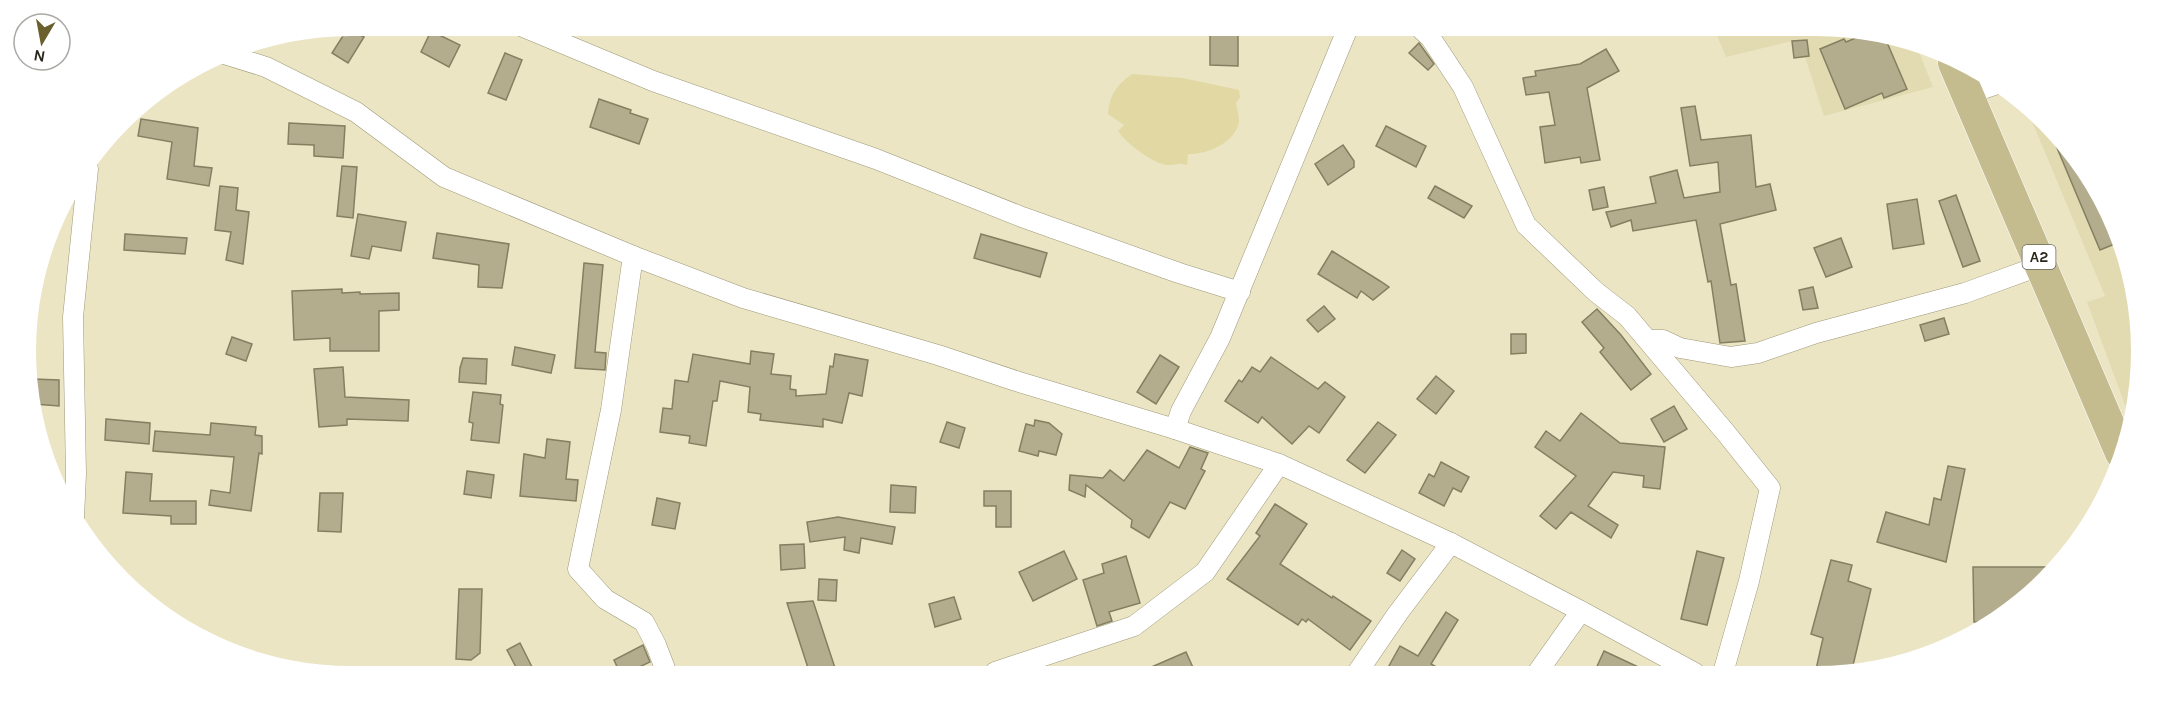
<svg xmlns="http://www.w3.org/2000/svg" width="2167" height="702" viewBox="0 0 2167 702" font-family="Karla,sans-serif">
<rect width="100%" height="100%" fill="#ebe5c4"/>
<g fill="#e2dbb2">
<polygon points="1715,31 1880,32 1917,47 1933,87 1824,116 1805,57 1794,58 1792,41 1726,57"/>
<polygon points="2028,112 2087,170 2135,288 2135,415 2132,424 2087,302 2105,296"/>
</g>
<path fill="#e1d8a4" d="M1132 74 1183 78 1239 90 1240 97 1236 103C1237 108 1239 117 1239 122 1235 143 1206 155 1188 154L1187 165C1177 162 1178 165 1169 165 1154 165 1126 143 1118 131L1124 125 1108 114C1110 94 1116 86 1132 74Z"/>
<g fill="#b3ad8e" stroke="#847f60" stroke-width="1.5">
<polygon points="348,28 364,37 348,63 332,53"/>
<polygon points="1210,29 1238,29 1238,66 1210,65"/>
<polygon points="431,31 460,45 449,67 421,52"/>
<polygon points="1870,32 1883,33 1907,89 1884,98 1882,93 1845,109 1820,49 1844,39 1846,42"/>
<polygon points="1807,40 1809,56 1794,58 1792,41"/>
<polygon points="1419,43 1434,64 1428,70 1409,53"/>
<polygon points="1606,49 1619,71 1587,88 1600,160 1581,163 1580,157 1545,163 1540,127 1555,125 1549,92 1526,95 1523,78 1536,76 1535,71 1580,64"/>
<polygon points="505,53 522,60 506,100 488,93"/>
<polygon points="599,99 631,110 630,113 648,119 639,144 590,127"/>
<polygon points="1695,106 1701,140 1751,135 1756,187 1770,184 1776,210 1720,224 1731,285 1736,284 1745,341 1720,343 1711,281 1708,282 1696,220 1633,231 1631,220 1611,227 1606,212 1656,203 1650,177 1677,170 1684,198 1720,192 1718,162 1690,166 1681,108"/>
<polygon points="141,119 198,128 194,166 212,168 209,186 167,179 172,142 138,136"/>
<polygon points="289,123 345,126 343,158 314,156 314,145 288,144"/>
<polygon points="1386,126 1426,146 1416,167 1376,146"/>
<polygon points="2052,136 2087,170 2117,243 2100,250"/>
<polygon points="1343,145 1354,161 1354,167 1328,185 1315,164"/>
<polygon points="342,166 357,167 353,218 337,216"/>
<polygon points="220,186 238,188 236,210 249,212 243,264 226,260 231,232 215,230"/>
<polygon points="1435,186 1472,206 1464,218 1428,198"/>
<polygon points="1604,187 1608,207 1593,210 1589,190"/>
<polygon points="1956,195 1980,261 1963,267 1939,201"/>
<polygon points="1917,199 1924,244 1893,249 1887,204"/>
<polygon points="358,214 406,222 401,251 372,246 369,259 351,256"/>
<polygon points="437,233 509,244 502,288 478,287 479,265 433,258"/>
<polygon points="125,234 187,238 185,254 124,250"/>
<polygon points="981,234 1047,253 1040,277 974,258"/>
<polygon points="1841,238 1852,267 1826,277 1814,248"/>
<polygon points="1332,251 1380,281 1389,287 1373,300 1361,291 1357,298 1318,274"/>
<polygon points="584,263 603,265 595,352 606,353 605,370 575,368"/>
<polygon points="1813,287 1818,308 1803,310 1799,290"/>
<polygon points="342,289 342,293 360,292 360,294 399,293 399,310 379,311 379,351 330,351 330,338 294,340 292,291"/>
<polygon points="1324,306 1335,319 1318,332 1307,320"/>
<polygon points="1597,309 1621,335 1651,374 1631,390 1600,352 1604,348 1582,322"/>
<polygon points="1944,318 1949,334 1925,341 1920,325"/>
<polygon points="1511,334 1526,334 1526,353 1511,354"/>
<polygon points="232,337 252,344 246,361 226,354"/>
<polygon points="515,347 555,355 551,373 512,365"/>
<polygon points="751,351 774,354 771,374 791,376 790,389 796,390 796,396 826,394 830,366 833,367 835,354 868,360 862,396 849,393 842,423 823,419 823,427 760,420 761,414 748,412 750,387 720,381 717,401 713,401 706,446 689,443 690,436 660,432 663,408 672,409 675,380 688,382 693,354 750,364"/>
<polygon points="1160,355 1179,367 1156,404 1137,392"/>
<polygon points="1271,357 1318,389 1325,382 1345,397 1319,433 1309,426 1292,444 1262,417 1258,423 1225,401 1239,380 1242,382 1252,367 1260,372"/>
<polygon points="463,358 487,359 486,384 459,382 460,368"/>
<polygon points="343,367 345,397 409,400 408,421 347,419 347,425 319,427 314,369"/>
<polygon points="1436,376 1454,391 1436,414 1417,399"/>
<polygon points="33,379 59,380 59,406 34,404"/>
<polygon points="473,392 501,395 500,404 503,405 499,443 471,440 473,423 469,422"/>
<polygon points="1674,406 1687,429 1664,442 1651,419"/>
<polygon points="1581,413 1620,443 1665,447 1660,489 1643,487 1644,476 1613,472 1588,506 1618,525 1611,538 1571,512 1556,529 1540,516 1576,476 1535,447 1546,431 1560,441"/>
<polygon points="106,419 150,423 149,444 105,440"/>
<polygon points="1035,420 1049,423 1062,434 1056,455 1039,451 1038,456 1019,451 1026,424 1034,426"/>
<polygon points="947,422 965,428 959,448 940,442"/>
<polygon points="1378,422 1396,435 1365,473 1347,460"/>
<polygon points="211,423 256,427 255,435 262,436 262,454 259,453 251,511 209,505 211,490 230,493 234,457 153,451 155,431 210,435"/>
<polygon points="547,439 570,442 566,479 578,480 576,501 520,496 524,454 545,458"/>
<polygon points="1190,447 1208,453 1201,469 1205,471 1185,509 1170,502 1149,538 1131,527 1132,520 1086,485 1085,497 1069,490 1070,475 1103,478 1110,470 1124,481 1147,450 1179,468"/>
<polygon points="1441,462 1469,477 1461,492 1453,488 1444,506 1419,493 1429,474 1434,477"/>
<polygon points="1948,466 1965,469 1946,562 1877,542 1886,512 1929,525 1934,498 1941,500"/>
<polygon points="467,471 494,475 491,498 464,494"/>
<polygon points="126,472 152,474 150,501 196,501 196,524 171,524 171,516 123,513"/>
<polygon points="891,485 916,487 915,513 890,512"/>
<polygon points="984,491 1011,491 1011,527 996,527 996,506 984,506"/>
<polygon points="320,493 343,493 341,532 318,531"/>
<polygon points="657,498 680,503 675,529 652,525"/>
<polygon points="1275,504 1307,524 1280,564 1332,598 1333,596 1371,621 1350,650 1308,619 1306,622 1302,619 1298,625 1227,579 1260,536 1256,533"/>
<polygon points="838,517 895,527 892,544 861,538 859,553 844,550 845,537 810,542 807,522"/>
<polygon points="804,544 805,568 781,570 780,545"/>
<polygon points="1402,550 1415,559 1400,581 1387,573"/>
<polygon points="1064,551 1077,579 1033,601 1019,572"/>
<polygon points="1697,551 1724,558 1707,625 1681,619"/>
<polygon points="1126,556 1140,603 1109,612 1112,621 1097,626 1083,580 1104,573 1102,564"/>
<polygon points="1831,560 1852,565 1848,581 1871,589 1851,674 1815,674 1823,638 1811,634"/>
<polygon points="1973,567 2057,567 2046,581 1989,622 1974,622"/>
<polygon points="819,579 837,580 836,601 818,600"/>
<polygon points="459,589 482,589 480,653 471,660 456,659"/>
<polygon points="954,597 961,619 935,627 929,604"/>
<polygon points="813,601 836,671 809,671 787,603"/>
<polygon points="1446,612 1458,620 1431,664 1447,673 1385,673 1400,646 1418,656"/>
<polygon points="520,643 534,671 518,671 507,650"/>
<polygon points="643,645 650,662 631,671 619,671 614,660"/>
<polygon points="1604,651 1651,673 1594,673"/>
<polygon points="1186,652 1195,672 1140,672"/>
</g>
<g fill="none" stroke-linecap="round" stroke-linejoin="round">
<g stroke="#9e9979" stroke-width="21">
<g id="street">
<polyline points="521,26 653,81 876,159 1022,217 1179,273 1240,292"/>
<polyline points="1422,30 1430,37 1463,87 1526,225 1596,292 1627,316 1726,433 1770,488 1749,581 1723,673"/>
<polyline points="221,53 266,67 356,112 444,177 633,256 743,298 938,355 1016,381 1175,429 1279,464 1451,543 1581,611 1695,673"/>
<polyline points="1968,94 2000,83"/>
<polyline points="633,256 611,410 578,569 605,599 644,622 656,645 666,671"/>
<polyline points="1648,340 1663,340 1680,348 1731,357 1758,353 1816,333 1965,293 2042,265"/>
<polyline points="1175,429 1181,411 1220,338 1347,30"/>
<polyline points="74,518 76,474 73,317 88,169"/>
<polyline points="995,672 1134,626 1205,572 1279,464"/>
<polyline points="1357,673 1398,613 1451,543"/>
<polyline points="1537,673 1581,611"/>
</g>
</g>
<g stroke="#fff" stroke-width="33">
<polyline id="primary" points="1954,63 2121,453"/>
</g>
<use href="#street" stroke="#fff" stroke-width="20"/>
<use href="#primary" stroke="#c4bb8e" stroke-width="32"/>
</g>
<g text-anchor="middle" dominant-baseline="central" stroke-width="4.5" stroke-linejoin="round" paint-order="stroke">
<rect fill="#fff" stroke="#6a685f" stroke-width="1.5" x="2022.5" y="245" width="33" height="24" rx="4.5"/>
<g font-size="15" font-weight="bold" fill="#2a281b">
<text x="2039" y="257">A2</text>
</g>
</g>
<path d="M0 0H2167V702H0ZM351 36H1816A315 315 0 0 1 2131 351V351A315 315 0 0 1 1816 666H351A315 315 0 0 1 36 351V351A315 315 0 0 1 351 36Z" fill="#fff" fill-rule="evenodd"/>
<g transform="translate(42 42) rotate(190)"><circle r="28" fill="#ffffff" stroke="#aaa9a4" stroke-width="1.5"/>
<path d="M0-4.5L10 22L0 15L-10 22Z" fill="#6a602d"/>
<text y="-9" font-size="16" font-weight="bold" text-anchor="middle" fill="#2a281b">N</text>
</g>
</svg>
